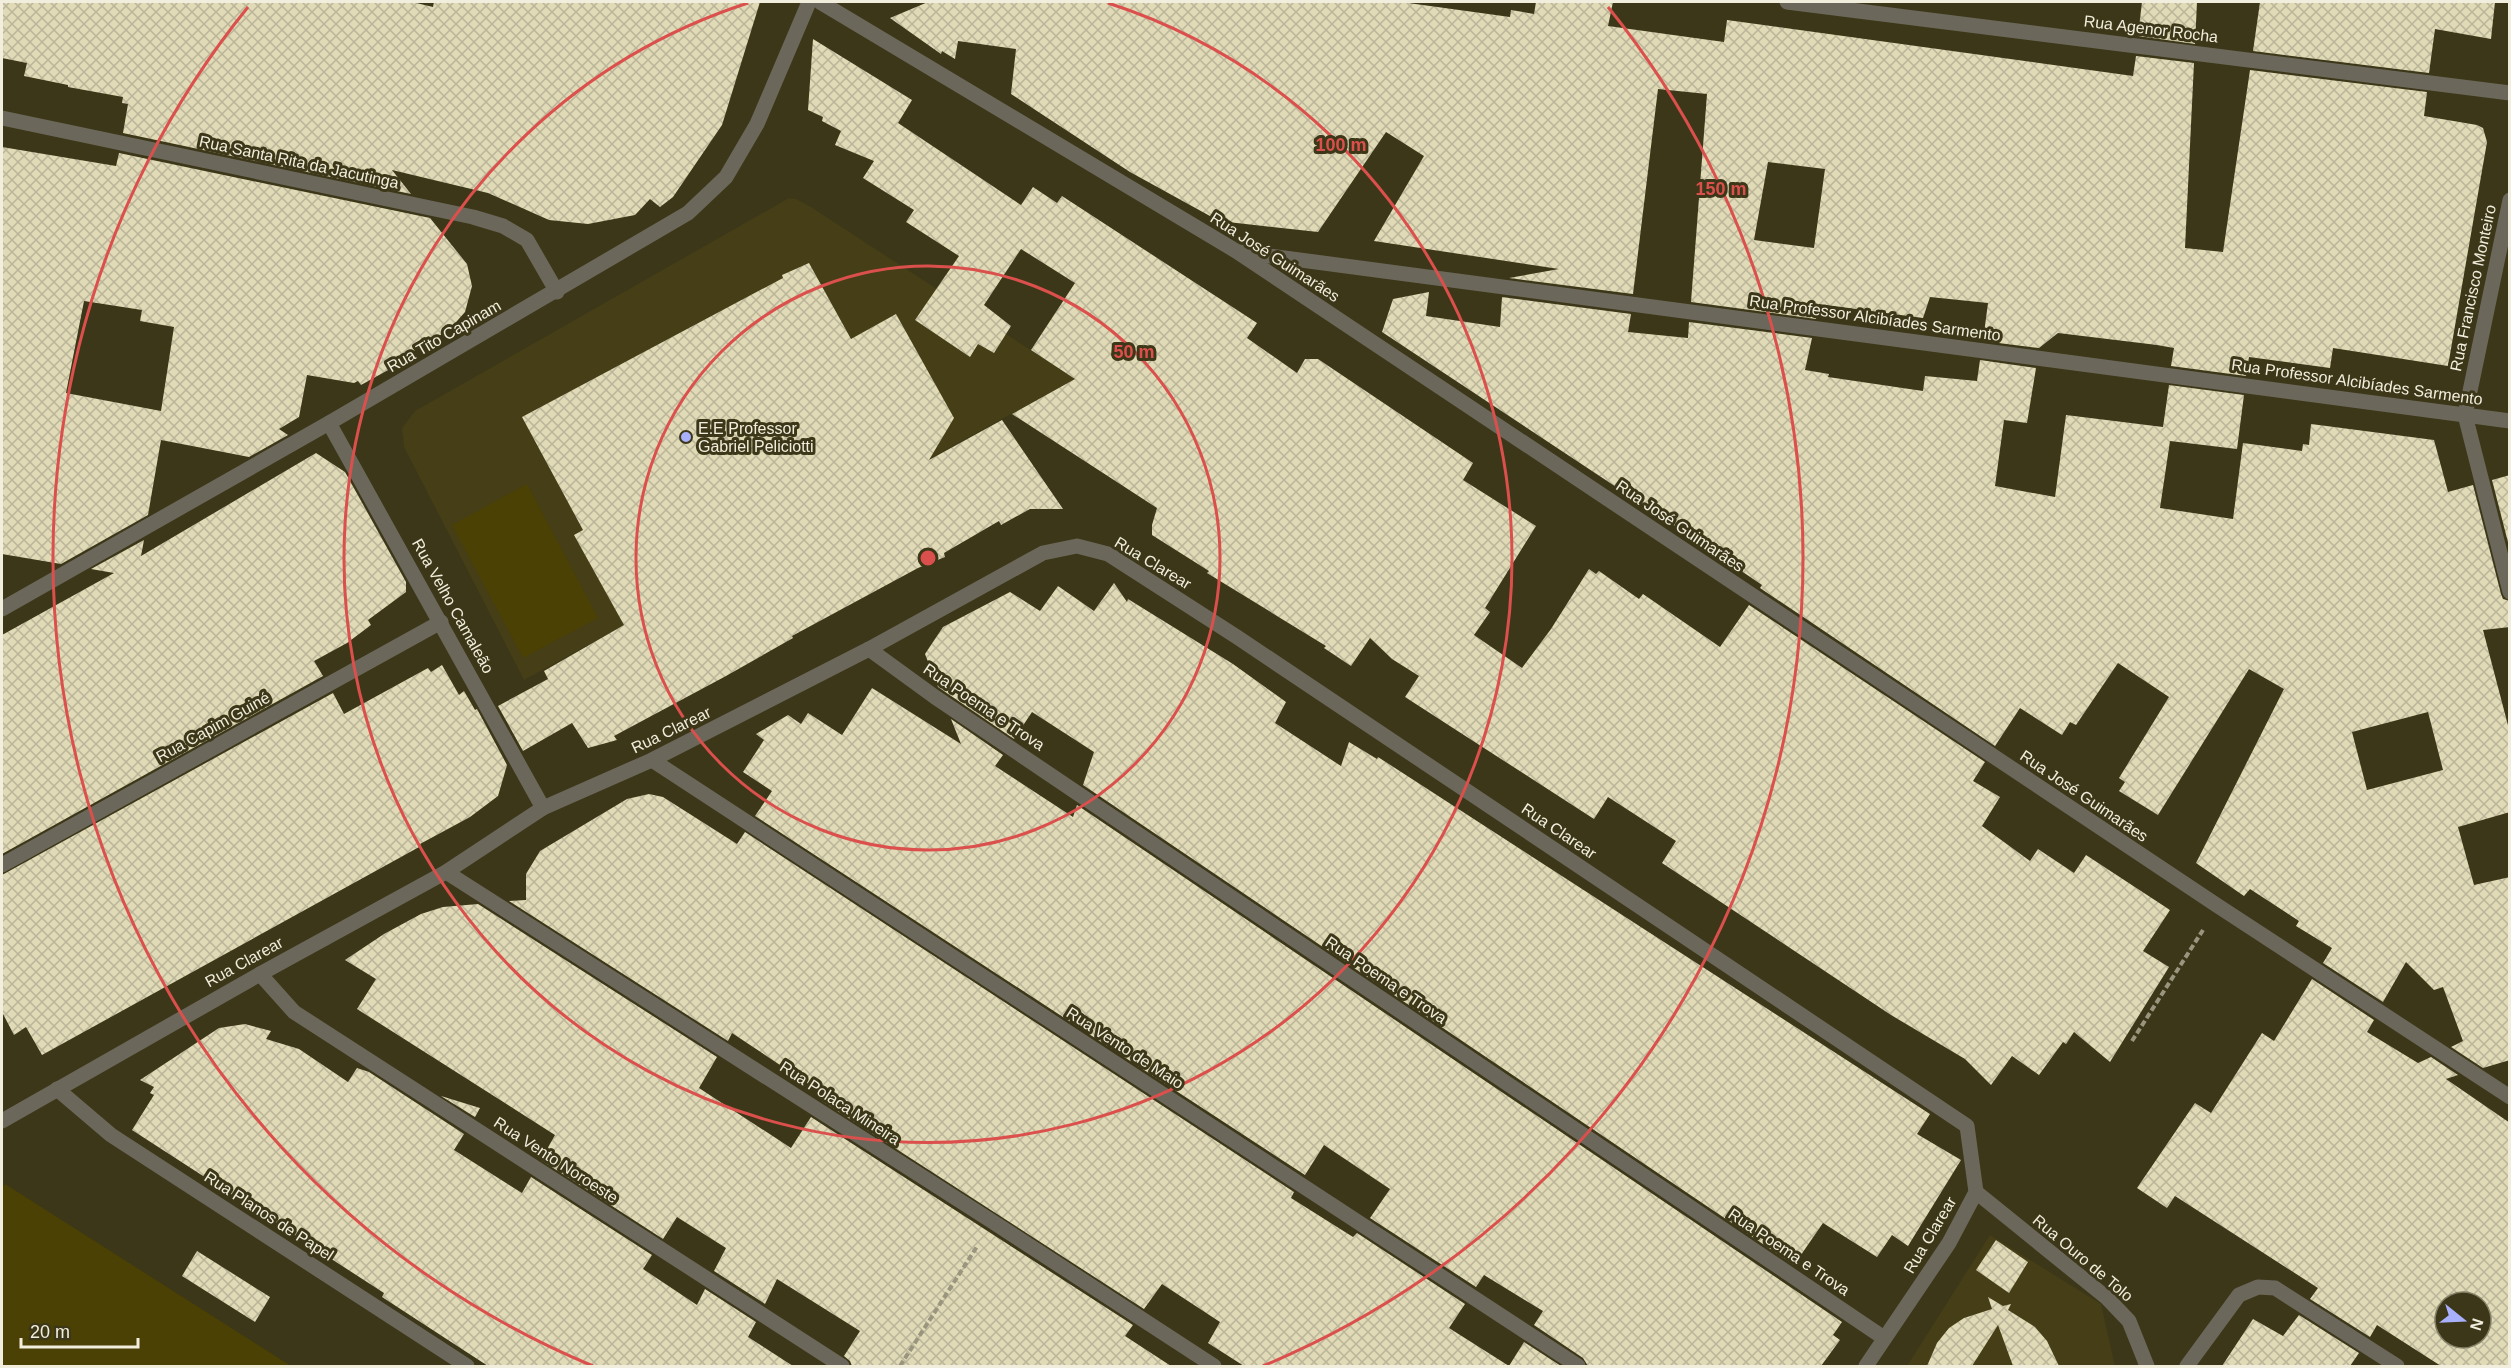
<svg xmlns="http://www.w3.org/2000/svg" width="2511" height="1368" viewBox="0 0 2511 1368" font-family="Helvetica,sans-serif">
<defs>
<pattern id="building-cross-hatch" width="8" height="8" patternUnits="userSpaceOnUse" patternTransform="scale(1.5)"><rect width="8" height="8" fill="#e0dab6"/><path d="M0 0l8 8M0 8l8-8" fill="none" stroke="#bab599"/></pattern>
</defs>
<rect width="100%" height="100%" fill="#3c3718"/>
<g fill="#453e17">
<polygon points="789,198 796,199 811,207 1075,379 524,680 404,447 402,428 415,411"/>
<polygon points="1990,1235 2101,1304 2115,1366 1907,1366"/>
</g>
<g fill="#4b4104">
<polygon points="527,484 598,618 523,658 452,525"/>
<polygon points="5,1184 291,1366 2,1366 2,1189"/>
</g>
<g fill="url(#building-cross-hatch)" fill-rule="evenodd">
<polygon points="2,2 412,2 433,7 434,2 760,2 722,125 673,197 660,207 650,199 635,215 588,224 549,220 488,193 392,170 411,194 123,133 128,104 122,103 123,97 68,87 68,85 24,76 27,63 2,58"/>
<path d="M928 2H1401L1510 17 1511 10 1534 14 1536 2H1613L1608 26 1724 42 1727 20 2133 76 2136 56 2194 63 2185 248 2223 252 2250 70 2427 92 2424 116 2477 125 2483 128 2487 142 2448 366 2333 348 2330 368 2249 357 2246 376 2171 366 2174 348 2157 345 2058 333 2039 348 1983 341 1988 303 1930 297 1923 318 1819 304 1816 319 1691 302 1707 94 1658 89 1633 294 1509 278 1559 269 1374 241 1424 156 1386 132 1318 232 1219 221 1130 172 1011 94 1016 49 958 41 955 59 942 51 941 54 890 18ZM1768 162 1825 169 1814 248 1754 240Z"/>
<polygon points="2142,2 2197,2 2195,44 2138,36"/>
<polygon points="2260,2 2495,2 2491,39 2435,29 2429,73 2253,51"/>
<polygon points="813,39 912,100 898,123 1021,205 1033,187 1057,203 1062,196 1257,323 1247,338 1297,373 1305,359 1318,359 1473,463 1463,480 1536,526 1485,608 1490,612 1474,635 1522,668 1551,629 1589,569 1596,574 1599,571 1639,599 1643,594 1720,647 1749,605 1985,762 1973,781 2000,797 1982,826 2030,861 2038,849 2074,873 2086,855 2170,910 2143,951 2169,967 2110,1062 2074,1032 2066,1044 2063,1042 2039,1075 2012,1056 1991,1085 1965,1059 1891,1015 1662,863 1676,841 1608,797 1594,819 1405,697 1419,676 1392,659 1370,638 1351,666 1324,648 1326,646 1207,573 1209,571 1152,535 1152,525 1157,508 1012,414 1075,379 1031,350 1075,283 1021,249 984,305 1011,326 994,353 978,344 970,357 915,320 959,256 906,222 914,210 863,178 874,161 835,145 841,131 822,121 823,117 808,110"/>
<path d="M2 147 116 166 119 153 430 218 467 264 472 286 465 312 449 330 388 366 390 369 361 385 358 381 354 383 307 375 299 417 279 429 288 435 249 457 161 440 148 515 61 564 2 554ZM84 301 142 310 140 321 174 327 161 411 66 393Z"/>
<polygon points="809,263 851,339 896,314 954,418 929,460 1002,420 1063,509 1030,509 1001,525 999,521 944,553 945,557 918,568 792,636 793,638 726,676 614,736 617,740 588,748 572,723 523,751 498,706 548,679 544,671 624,625 574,535 583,530 522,417 783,278 782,275"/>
<path d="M1429 292 1426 316 1500 327 1502 297 1631 314 1628 332 1688 338 1689 322 1812 338 1805 370 1829 374 1828 377 1923 391 1925 376 1977 381 1980 360 2036 368 2027 423 2004 420 1995 486 2055 497 2066 415 2163 427 2169 385 2244 395 2237 449 2170 441 2160 508 2233 519 2243 443 2302 451 2303 444 2309 445 2311 424 2434 440 2448 492 2473 485 2501 594 2503 599 2510 601V627L2483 630 2510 733V812L2458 827 2474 885 2510 877V1060L2483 1068 2451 1047 2463 1041 2443 987 2434 990 2406 962 2383 1002 2323 963 2332 948 2296 926 2299 921 2250 889 2244 896 2196 863 2284 689 2249 669 2158 815 2119 791 2125 782 2119 778 2169 697 2118 663 2076 725 2070 722 2062 735 2020 708 1995 746 1760 588 1762 585 1657 514 1382 332 1393 299ZM2428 712 2443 770 2367 790 2352 732Z"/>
<polygon points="316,453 345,472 406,582 406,592 368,620 371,625 347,643 314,661 323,676 2,854 2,635 114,573 91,569 144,540 141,556"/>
<polygon points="2510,475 2510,550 2492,480"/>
<polygon points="1114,583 1127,602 1128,599 1233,664 1286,702 1275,723 1341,766 1349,742 1377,759 1378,757 1930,1114 1917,1134 1961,1160 1908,1246 1892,1235 1877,1257 1823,1223 1794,1265 1083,785 1094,752 1032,712 1014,739 938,687 925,654 943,627 1010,592 1040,611 1058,586 1094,611"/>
<polygon points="442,665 459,695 464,691 475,710 477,709 507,765 498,796 470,817 420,844 421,846 42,1055 26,1027 14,1035 2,1012 2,875 333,693 344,714 428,668 431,672"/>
<polygon points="872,688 961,744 951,719 1003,755 995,766 1073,817 1077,805 1842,1322 1833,1335 1840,1340 1821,1366 1588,1366 1583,1358 1534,1325 1543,1311 1484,1275 1476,1287 1370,1218 1390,1189 1324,1145 1305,1175 755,816 772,791 743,772 764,740 756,734 788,715 801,724 808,713 842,735"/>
<polygon points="649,794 663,797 737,844 745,832 1294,1192 1291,1198 1353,1237 1357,1233 1465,1304 1449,1328 1509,1366 1524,1342 1561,1366 1244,1366 1208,1343 1220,1322 1162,1284 1144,1309 822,1101 825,1095 732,1033 728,1041 509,901 526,900 526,874 540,851 627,799"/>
<polygon points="478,904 717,1057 699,1088 725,1105 791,1148 811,1117 1133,1325 1125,1336 1171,1366 852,1366 850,1361 844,1356 860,1331 777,1279 765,1304 714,1271 726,1248 677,1217 663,1239 541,1160 555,1135 357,1009 376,979 345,960 384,934 421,914 443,907"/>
<path d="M2312 979 2374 1020 2367 1032 2418 1063 2431 1057 2458 1075 2446 1079 2510 1123V1366H2441L2377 1325 2370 1337 2310 1299 2318 1288 2175 1196 2167 1208 2137 1188 2195 1103 2211 1113 2262 1033 2274 1041ZM2445 1302H2481V1338H2445Z"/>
<polygon points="245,1024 271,1031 266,1039 299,1049 348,1082 357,1068 369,1072 464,1134 454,1150 522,1193 531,1177 652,1255 643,1269 697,1305 705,1289 756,1322 748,1337 793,1366 488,1366 382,1297 384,1293 132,1130 154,1095 150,1093 154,1087 140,1080 219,1028"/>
<polygon points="441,1096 480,1108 475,1117"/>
<polygon points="1996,1240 2028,1262 2009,1293 1976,1270"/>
<polygon points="197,1251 270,1297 255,1322 182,1276"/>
<polygon points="1988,1297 2003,1306 2011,1304 2008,1310 2035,1327 2047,1341 2059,1366 2013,1366 1998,1325 1972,1366 1927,1366 1937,1343 1949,1328 1964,1318 1992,1309"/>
<polygon points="2299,1315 2359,1353 2350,1366 2222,1366 2253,1319 2283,1336"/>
</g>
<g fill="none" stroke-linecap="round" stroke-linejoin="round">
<g stroke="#99957e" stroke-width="4" stroke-dasharray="6 3" stroke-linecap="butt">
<polyline points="2132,1041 2203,930"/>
<polyline points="900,1366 978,1245"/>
</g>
<g stroke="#6b685b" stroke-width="15">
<polyline points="820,2 1236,251 2218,906 2510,1097"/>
<polyline points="1787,2 2510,93"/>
<polyline points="2,118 473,217 503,226 527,240 557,292"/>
<polyline points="2510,200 2465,415 2510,592"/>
<polyline points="1240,252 2510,421"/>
<polyline points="329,423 543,808"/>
<polyline points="2,609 329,423 688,213 726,177 757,124 809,2"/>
<polyline points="869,649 935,697 1884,1338"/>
<polyline points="652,760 1578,1366"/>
<polyline points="2,865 441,622"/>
<polyline points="446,872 993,1222 1214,1366"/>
<polyline points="260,974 294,1012 842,1366"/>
<polyline points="57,1089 111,1135 467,1366"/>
<polyline points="2,1121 260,974 446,872 543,808 652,760 869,649 1043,553 1077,546 1108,554 1237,637 1967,1126 1976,1192 1949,1243 1866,1366"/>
<polyline points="1976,1192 2107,1298 2129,1321 2147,1366"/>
<polyline points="2187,1366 2239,1295 2258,1287 2275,1288 2397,1366"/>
</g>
</g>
<g fill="none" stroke="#db504c" stroke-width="3">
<circle cx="928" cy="558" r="292"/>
<path d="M1108 3A584 584 0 1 1 748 3"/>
<path d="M593 1366A875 875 0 0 1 248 7M1608 7A875 875 0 0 1 1263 1366"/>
</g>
<circle fill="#a9b0fc" stroke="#3c3718" stroke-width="2" cx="686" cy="437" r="6"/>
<g text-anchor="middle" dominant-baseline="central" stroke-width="6" stroke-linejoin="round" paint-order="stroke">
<g font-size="16" fill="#f1eedd" stroke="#3c3718">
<text transform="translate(2151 29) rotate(7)">Rua Agenor Rocha</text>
<text transform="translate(299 162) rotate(12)">Rua Santa Rita da Jacutinga</text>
<text transform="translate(1275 257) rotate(33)">Rua José Guimarães</text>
<text transform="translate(2473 288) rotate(-78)">Rua Francisco Monteiro</text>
<text transform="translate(1875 318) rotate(8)">Rua Professor Alcibíades Sarmento</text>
<text transform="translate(444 336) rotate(-30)">Rua Tito Capinam</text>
<text transform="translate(2357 382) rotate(8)">Rua Professor Alcibíades Sarmento</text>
<text transform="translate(1680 526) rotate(34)">Rua José Guimarães</text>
<text transform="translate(1153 563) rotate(31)">Rua Clarear</text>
<text transform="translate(453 606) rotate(61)">Rua Velho Camaleão</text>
<text transform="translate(984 707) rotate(34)">Rua Poema e Trova</text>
<text transform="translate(213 727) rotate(-29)">Rua Capim Guiné</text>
<text transform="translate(671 730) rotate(-26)">Rua Clarear</text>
<text transform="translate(2084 796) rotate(34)">Rua José Guimarães</text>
<text transform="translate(1559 831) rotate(34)">Rua Clarear</text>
<text transform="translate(244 962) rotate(-29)">Rua Clarear</text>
<text transform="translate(1386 980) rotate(34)">Rua Poema e Trova</text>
<text transform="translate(1125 1048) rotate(33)">Rua Vento de Maio</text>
<text transform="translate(840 1103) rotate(33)">Rua Polaca Mineira</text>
<text transform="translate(556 1160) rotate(33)">Rua Vento Noroeste</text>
<text transform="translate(269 1216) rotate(33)">Rua Planos de Papel</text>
<text transform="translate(1930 1235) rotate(-59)">Rua Clarear</text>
<text transform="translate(1789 1252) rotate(34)">Rua Poema e Trova</text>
<text transform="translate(2083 1258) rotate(40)">Rua Ouro de Tolo</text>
</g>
<g font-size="16" fill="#f1eedd" stroke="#3c3718" text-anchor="start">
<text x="698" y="428">E.E Professor<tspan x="698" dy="18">Gabriel Peliciotti</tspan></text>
</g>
</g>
<circle cx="928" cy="558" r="9" fill="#db504c" stroke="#3c3718" stroke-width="3"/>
<g font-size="18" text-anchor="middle" font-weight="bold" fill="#db504c" stroke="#3c3718" stroke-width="6" stroke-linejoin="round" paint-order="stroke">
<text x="1341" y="151">100 m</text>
<text x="1721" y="195">150 m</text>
<text x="1134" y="358">50 m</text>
</g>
<rect width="2511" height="1368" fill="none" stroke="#f1eedd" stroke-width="6"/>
<g transform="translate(2463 1320) rotate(108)"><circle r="28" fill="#3c3718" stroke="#848067" stroke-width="1.5"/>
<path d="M0-4.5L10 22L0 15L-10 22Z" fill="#a9b0fc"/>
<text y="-9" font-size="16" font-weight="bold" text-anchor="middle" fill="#f1eedd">N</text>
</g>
<path d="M21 1338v9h117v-9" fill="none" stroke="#f1eedd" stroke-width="3"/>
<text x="30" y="1338" font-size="18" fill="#f1eedd" stroke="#3c3718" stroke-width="4.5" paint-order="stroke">20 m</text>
</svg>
